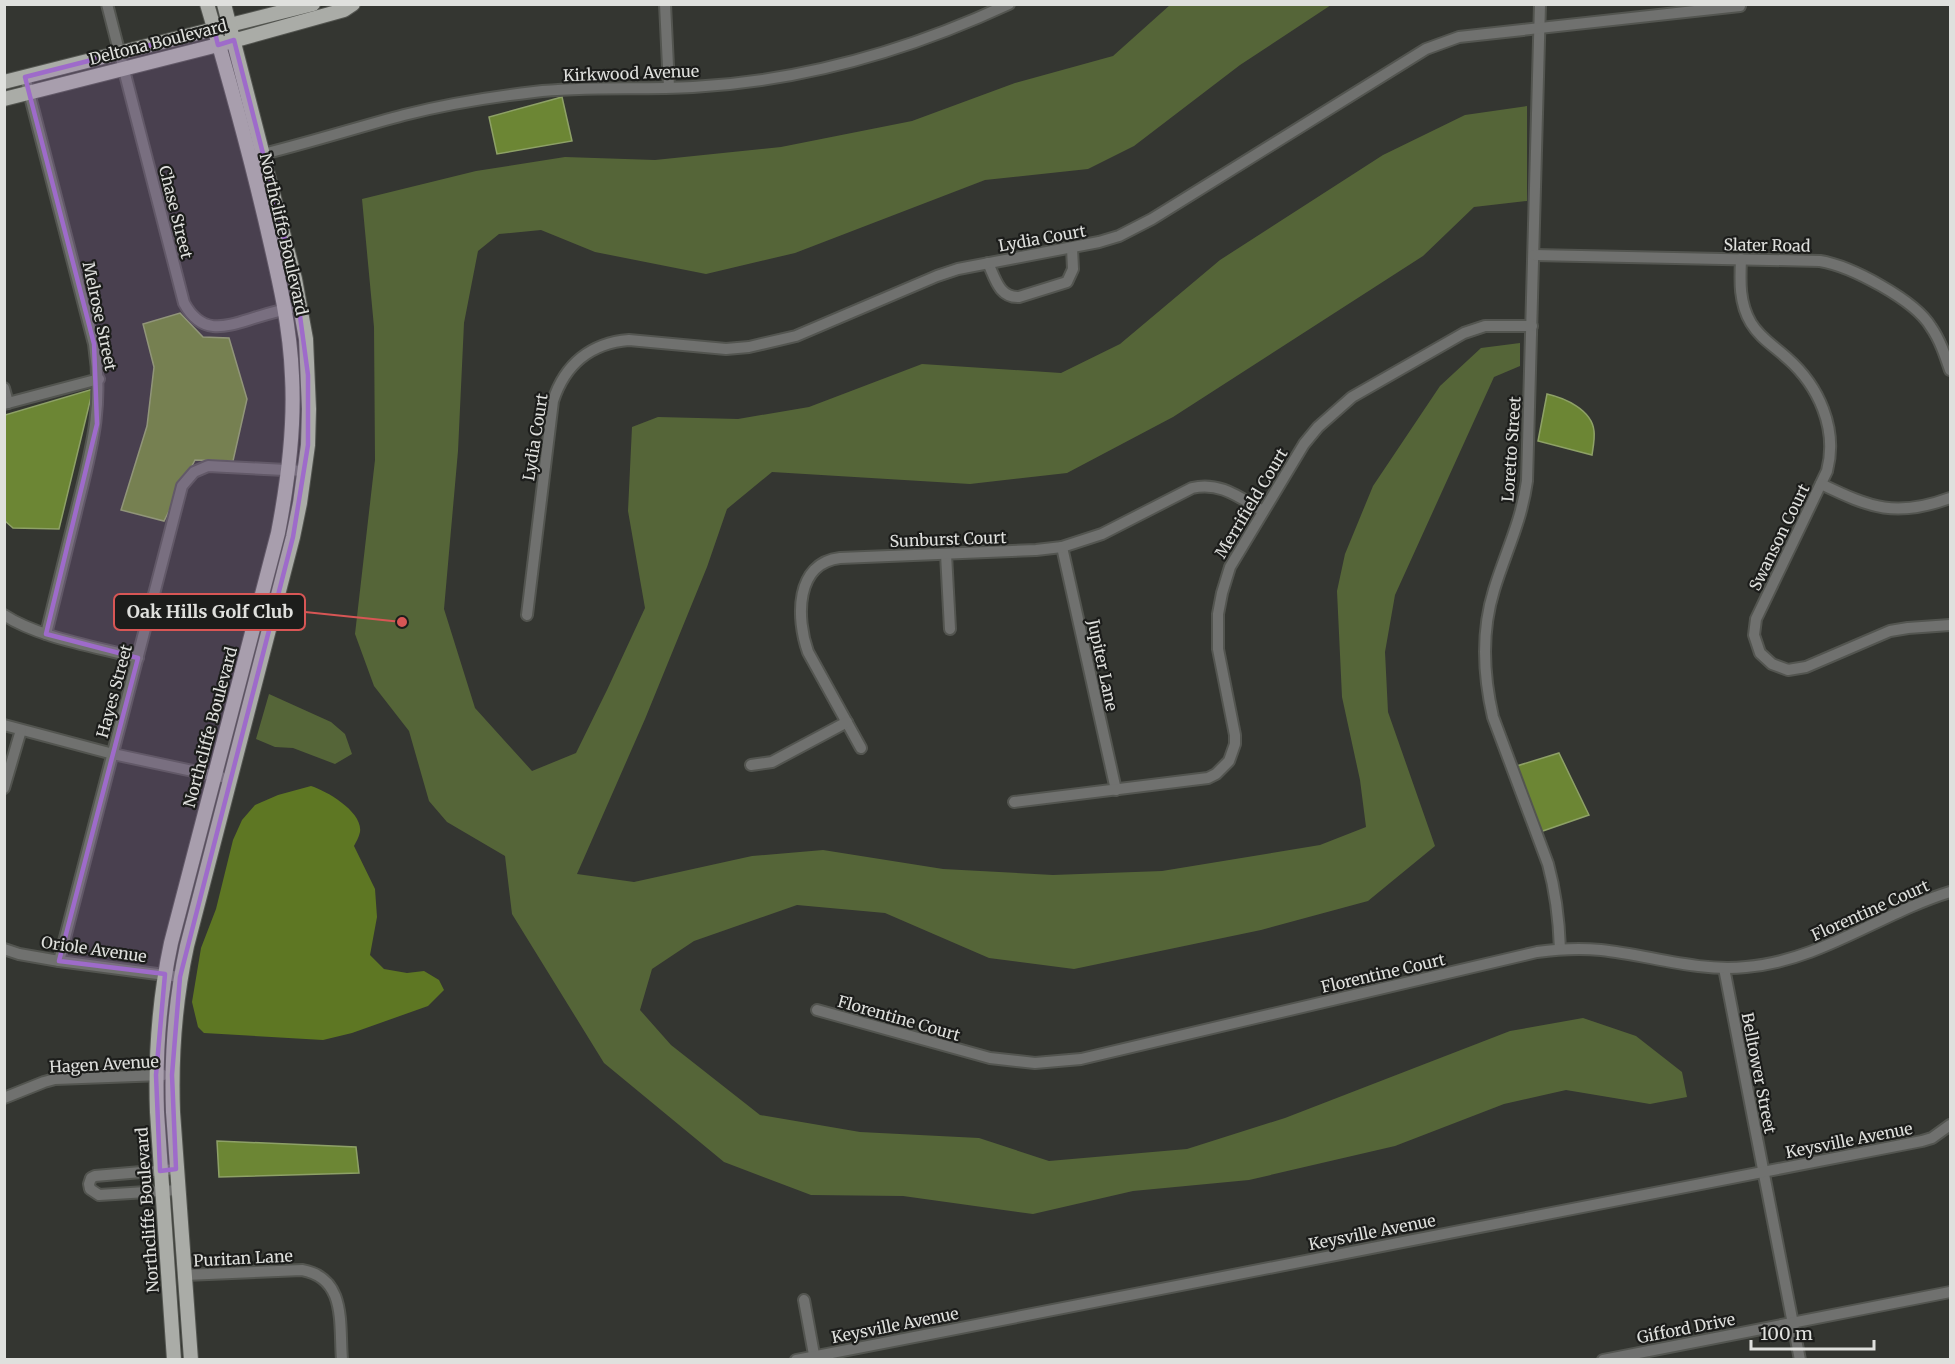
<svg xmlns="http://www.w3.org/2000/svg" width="1955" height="1364" viewBox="0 0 1955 1364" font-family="Merriweather,serif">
<rect width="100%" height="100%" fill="#343631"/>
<g fill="#556538">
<polygon points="1170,5 1331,5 1240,65 1134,146 1088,169 985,180 795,253 706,274 595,252 541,230 499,234 478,251 464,323 458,451 444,609 475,708 532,771 576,753 607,690 645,608 628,511 632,427 658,417 738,419 809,407 922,364 1061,373 1120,344 1220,260 1383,155 1465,115 1527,106 1527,201 1474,207 1423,256 1173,417 1067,473 970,484 772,472 727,509 707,567 645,719 577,874 634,882 752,856 823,850 943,869 1053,875 1162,871 1320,845 1366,827 1360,780 1342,697 1337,591 1345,554 1373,486 1440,386 1481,348 1520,343 1520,366 1494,377 1395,595 1385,652 1388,712 1435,846 1368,901 1261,930 1074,969 989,958 885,913 797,905 694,941 652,969 640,1010 671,1045 760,1115 860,1132 979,1138 1049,1161 1187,1149 1285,1118 1510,1031 1583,1018 1636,1036 1682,1072 1687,1097 1650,1104 1566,1090 1504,1104 1395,1146 1249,1180 1133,1191 1033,1214 903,1196 811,1195 724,1162 604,1063 512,914 505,856 447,822 429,801 409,731 374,686 355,634 375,460 374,327 362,199 476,171 565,157 655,160 781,147 912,121 1015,83 1113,56"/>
<polygon points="269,694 331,722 345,734 352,754 335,764 293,748 275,747 256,739"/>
</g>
<path fill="#5e7723" d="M311 786C327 791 363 812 360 832 359 837 356 842 354 846L375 889 377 917 370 955 384 969 407 973 424 971 439 980 444 990 428 1006 352 1033 323 1040 204 1033 198 1027 192 1002 201 948 216 909 233 840 242 820 255 805 278 795Z"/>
<g fill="#6c8634" stroke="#8ea167" stroke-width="1.5">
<polygon points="562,97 572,141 497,154 489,117"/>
<polygon points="180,313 203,337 229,338 247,399 233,461 195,460 164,521 121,510 147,426 154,367 143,324"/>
<polygon points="93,389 59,529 13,528 5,521 5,415"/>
<path d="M1547 394C1565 398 1592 410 1594 431 1595 438 1593 448 1592 455L1538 441Z"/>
<polygon points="1559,753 1589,815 1537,833 1510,768"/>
<polygon points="217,1141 356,1147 359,1173 219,1177"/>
</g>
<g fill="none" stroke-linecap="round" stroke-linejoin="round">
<g stroke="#535550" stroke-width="14">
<g id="minor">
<path d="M107 4 184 303C202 336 225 327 254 318 270 313 285 309 301 306"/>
<polyline points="665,4 669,87"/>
<path d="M1540 4 1527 481C1521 523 1506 551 1494 590 1481 632 1483 674 1493 717L1548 864C1556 893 1559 920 1560 949"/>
<path d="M25 77 94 344C104 409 91 450 76 512 66 553 56 593 46 634"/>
<path d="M255 156C305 144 355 128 404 115 447 104 491 97 534 92 587 86 640 90 693 87 802 81 910 50 1009 4"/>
<path d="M1534 255 1820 261C1851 266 1915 300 1931 327 1940 340 1945 355 1950 370"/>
<path d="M1741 259C1740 281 1739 303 1751 323 1760 338 1774 346 1787 358 1819 386 1838 429 1827 471L1756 619 1754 635 1760 653 1772 664 1788 670 1806 667 1890 631 1908 628 1950 625"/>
<path d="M988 263C995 278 999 298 1019 297L1067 282 1073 269 1072 248"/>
<polyline points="4,388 8,403"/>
<polyline points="4,404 99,379"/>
<path d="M1821 484C1871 508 1896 518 1950 498"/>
<polyline points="1062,547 1116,790"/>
<polyline points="946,554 950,629"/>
<path d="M4 615C39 638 98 647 138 658"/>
<path d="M527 615 553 401C565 364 591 343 629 340L726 349 749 347 796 336 937 276 958 269 1099 242 1119 236 1152 219 1426 49 1459 37 1740 6"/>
<polyline points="4,725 113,754 221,777"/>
<path d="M861 748 808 652C796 618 795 563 840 558L1036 550 1062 547 1102 534 1192 488C1220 481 1240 498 1263 511"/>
<polyline points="751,765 772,762 847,722"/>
<polyline points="4,788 21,730"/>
<polyline points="1014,802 1208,778 1216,774 1229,761 1235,744 1235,735 1218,649 1218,614 1222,593 1230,567 1304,444 1318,427 1352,397 1464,333 1485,326 1532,326"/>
<polyline points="4,949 19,954 59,961 180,977"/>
<polyline points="59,961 182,486 194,472 208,466 305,471"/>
<polyline points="1724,968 1800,1360"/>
<path d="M817 1010 990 1058 1035 1063 1081 1059 1537 952C1559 949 1579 948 1601 950 1649 955 1697 972 1746 967 1820 961 1881 913 1950 892"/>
<polyline points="4,1098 44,1082 55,1079 163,1075"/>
<polyline points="176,1169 95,1176 91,1178 89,1184 90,1189 99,1195 178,1190"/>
<path d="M185 1275 302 1270C347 1278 339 1324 342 1360"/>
<polyline points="804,1300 815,1360"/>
<polyline points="796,1360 1922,1141 1932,1138 1950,1125"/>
<polyline points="1603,1360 1950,1292"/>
</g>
</g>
<g stroke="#535550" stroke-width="16">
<g id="major">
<polyline points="4,82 313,4"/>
<polyline points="4,99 218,45 344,10 353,4"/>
<path d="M174 1360 157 1112C155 1054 159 999 171 943L278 533C288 481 295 429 292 376 290 322 277 271 265 219 248 147 228 75 207 4"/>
<path d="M191 1360 173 1112C171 1055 175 1001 187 946L293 537 300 503 308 445 309 409 306 339 295 279 224 4"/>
</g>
</g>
<use href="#minor" stroke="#70716f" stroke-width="10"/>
<use href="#major" stroke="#aaaca7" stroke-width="14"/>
</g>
<path fill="#9e6bca" fill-opacity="0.2" stroke="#9e6bca" stroke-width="4.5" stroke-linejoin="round" d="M214 29 218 45 234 40 295 279 308 375V445L293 537 180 977 172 1075 176 1169 160 1171 156 1075 165 974 59 961 138 658 46 634 97 424 94 344 25 77Z"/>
<g text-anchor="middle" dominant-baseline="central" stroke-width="4.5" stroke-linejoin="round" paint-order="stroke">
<g font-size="16" fill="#dfe0dd" stroke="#1c1d1b">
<text transform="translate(158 42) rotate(-14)">Deltona Boulevard</text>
<text transform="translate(631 73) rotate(-2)">Kirkwood Avenue</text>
<text transform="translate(176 212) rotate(76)">Chase Street</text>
<text transform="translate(284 234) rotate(77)">Northcliffe Boulevard</text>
<text transform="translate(1042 238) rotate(-10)">Lydia Court</text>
<text transform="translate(1767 245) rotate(1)">Slater Road</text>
<text transform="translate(100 316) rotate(78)">Melrose Street</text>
<text transform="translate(535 437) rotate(-81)">Lydia Court</text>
<text transform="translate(1511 449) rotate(-86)">Loretto Street</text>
<text transform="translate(1251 503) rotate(-59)">Merrifield Court</text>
<text transform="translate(1779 537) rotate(-64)">Swanson Court</text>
<text transform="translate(948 539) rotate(-2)">Sunburst Court</text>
<text transform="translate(1103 665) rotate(78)">Jupiter Lane</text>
<text transform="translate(114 691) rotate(-75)">Hayes Street</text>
<text transform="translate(210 727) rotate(-75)">Northcliffe Boulevard</text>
<text transform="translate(1870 910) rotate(-24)">Florentine Court</text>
<text transform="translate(94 949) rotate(8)">Oriole Avenue</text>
<text transform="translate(1383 973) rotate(-13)">Florentine Court</text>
<text transform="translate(899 1018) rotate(16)">Florentine Court</text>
<text transform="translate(104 1064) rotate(-3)">Hagen Avenue</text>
<text transform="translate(1759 1073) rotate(79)">Belltower Street</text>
<text transform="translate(1849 1140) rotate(-11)">Keysville Avenue</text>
<text transform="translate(147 1210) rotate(-94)">Northcliffe Boulevard</text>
<text transform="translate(1372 1232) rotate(-11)">Keysville Avenue</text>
<text transform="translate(243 1258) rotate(-3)">Puritan Lane</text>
<text transform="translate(895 1325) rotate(-11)">Keysville Avenue</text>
<text transform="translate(1686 1328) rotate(-11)">Gifford Drive</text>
</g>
</g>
<path fill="none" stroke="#d85655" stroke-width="2" d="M402 622L305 612"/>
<circle fill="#d85655" stroke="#1c1d1b" stroke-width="2" cx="402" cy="622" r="6"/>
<rect fill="#1c1d1b" stroke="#d85655" stroke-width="2" x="114" y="594" width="191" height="36" rx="6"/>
<g font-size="18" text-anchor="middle" font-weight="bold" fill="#dfe0dd">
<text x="210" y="618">Oak Hills Golf Club</text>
</g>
<rect width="1955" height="1364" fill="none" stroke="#dfe0dd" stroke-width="12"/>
<path d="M1751 1340v9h123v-9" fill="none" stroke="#dfe0dd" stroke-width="3"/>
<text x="1760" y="1340" font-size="18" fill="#dfe0dd" stroke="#1c1d1b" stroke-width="4.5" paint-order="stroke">100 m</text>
</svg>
